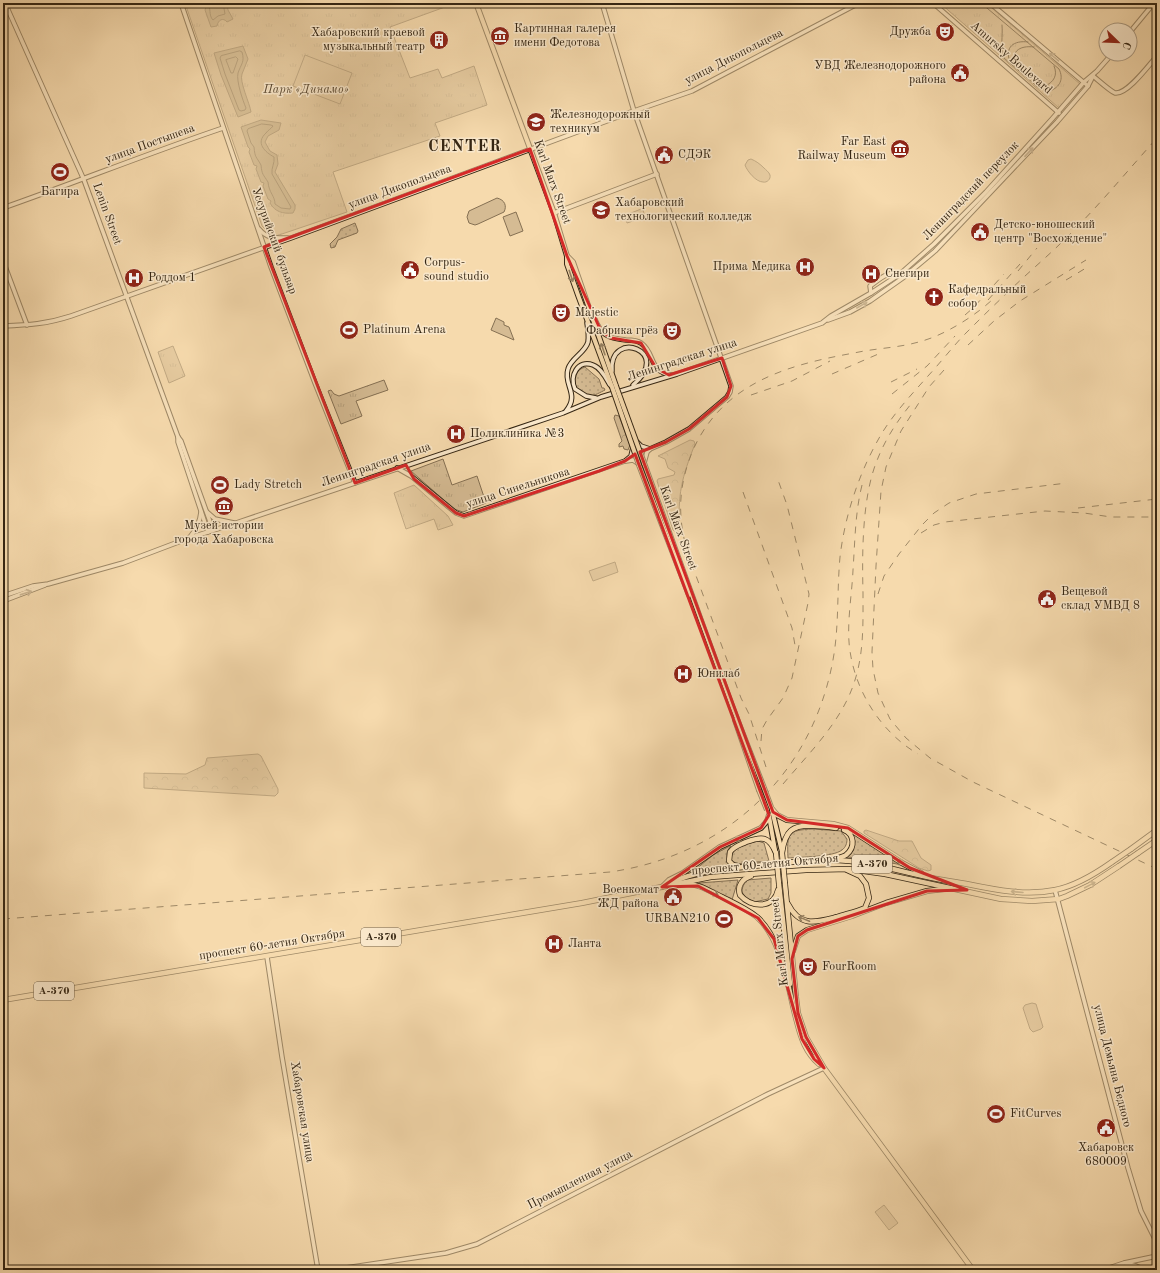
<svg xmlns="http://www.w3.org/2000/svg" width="1160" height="1273" viewBox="0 0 1160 1273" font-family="'Old Standard TT',serif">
<defs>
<pattern id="grass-dots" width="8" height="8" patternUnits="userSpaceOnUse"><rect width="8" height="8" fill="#d5bb93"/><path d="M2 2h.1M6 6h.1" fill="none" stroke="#b7a17e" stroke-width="1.8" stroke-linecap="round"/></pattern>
<pattern id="forest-crowns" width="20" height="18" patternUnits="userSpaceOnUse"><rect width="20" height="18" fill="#d5bb93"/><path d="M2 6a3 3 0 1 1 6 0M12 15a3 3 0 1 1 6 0" fill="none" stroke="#b7a17e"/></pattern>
<pattern id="park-tufts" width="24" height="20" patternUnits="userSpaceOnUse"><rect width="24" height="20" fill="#d5bb93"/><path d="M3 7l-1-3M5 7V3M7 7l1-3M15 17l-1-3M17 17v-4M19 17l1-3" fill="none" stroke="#b7a17e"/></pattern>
</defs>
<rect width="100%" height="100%" fill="#f6daad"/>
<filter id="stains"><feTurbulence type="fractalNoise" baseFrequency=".005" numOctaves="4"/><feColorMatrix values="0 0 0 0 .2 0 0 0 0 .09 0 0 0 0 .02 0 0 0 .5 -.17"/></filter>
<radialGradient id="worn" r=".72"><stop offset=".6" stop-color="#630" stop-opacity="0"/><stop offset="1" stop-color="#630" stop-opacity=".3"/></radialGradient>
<g fill="url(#grass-dots)" stroke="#857053">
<polygon points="355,223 358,231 357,233 338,240 335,247 331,248 330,244 337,237 341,229"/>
<path d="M585 367 599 379 602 388H604L605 390C601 392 594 396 590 396 573 394 568 373 585 367Z"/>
<path d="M813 829 841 831 847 839C847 843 846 847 842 850 833 857 801 857 788 858 787 834 787 830 813 829Z"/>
<polygon points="853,834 902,865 871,859 847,857 855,842"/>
<path d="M758 841 764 843 769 861 735 864 731 859C732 846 747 844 758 841Z"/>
<path d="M730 846H731C725 852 726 858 731 865L696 871 695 870 713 855Z"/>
<path d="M771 878V893L768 899 754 902C742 895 738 892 747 880Z"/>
<polygon points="738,880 732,900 699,883"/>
</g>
<g fill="url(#forest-crowns)" stroke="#857053">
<polygon points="615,415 619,416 630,445 628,450 624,449 623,446 619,447 619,444 622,441 614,418"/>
<path d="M690 440 694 441 695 444C682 477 677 495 680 531L678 533 673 530 657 481 658 479 674 475 675 472 668 468 665 459 658 456Z"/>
<polygon points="258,754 261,756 278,789 278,793 275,796 144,788 144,773 186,774 205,765 207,758"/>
<polygon points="866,830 899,841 912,841 921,858 931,865 931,870 928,871 919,868 864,833 864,831"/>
</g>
<g fill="url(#park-tufts)" stroke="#857053">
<polygon points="185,3 456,3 390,27 410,78 438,69 442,78 474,66 487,105 435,123 440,136 333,172 347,212 273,237 262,226"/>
<polygon points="940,3 986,3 1080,84 1059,108"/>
<polygon points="496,318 504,322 504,325 509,327 514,340 491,330"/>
<polygon points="173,346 185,376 169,383 158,352"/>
<polygon points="384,380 388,390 356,401 362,416 341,424 328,391 331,390 334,394 339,396"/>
<polygon points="443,459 452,485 477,476 486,503 463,512 454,509 411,471"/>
<polygon points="414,485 448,516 453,525 438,530 434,519 406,529 394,493"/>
</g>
<g fill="#d5bb93" stroke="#857053">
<polygon points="305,55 352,73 340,104 293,86"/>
<path d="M751 159C756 161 760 164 764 168 766 170 769 172 770 175 771 179 767 183 763 182 756 182 747 171 745 165L748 160Z"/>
<path d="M497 198C505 200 507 206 504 212L478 224 475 225 469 223 467 217 469 211Z"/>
<polygon points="641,209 643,210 645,217 627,223 625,216 626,215"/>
<polygon points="516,212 523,231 510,236 503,217"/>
<polygon points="615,562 618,572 593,581 589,571"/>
<polygon points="1032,1003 1036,1004 1043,1027 1041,1029 1033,1032 1030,1029 1023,1008 1025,1005"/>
<polygon points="884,1205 898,1223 889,1230 875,1212"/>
</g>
<g fill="#b49d79" stroke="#816d50">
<path d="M202 3H227L228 10 233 19 227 22C223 17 218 20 217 26L211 27 205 10 206 7 203 6Z"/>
<path d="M243 46 248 59C246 64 244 69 242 74 239 81 250 104 251 112L238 117 221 75 214 53Z"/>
<path d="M261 120 281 123 279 130 268 136 265 142 270 151 277 155 278 164 275 172 295 205V209L293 213C283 214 275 212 270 203L271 201 268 199 263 186 264 183 261 182 256 169 257 166 254 165 249 152 250 149 248 147 241 127Z"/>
</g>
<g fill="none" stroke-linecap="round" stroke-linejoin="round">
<g stroke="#746246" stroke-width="1">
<path d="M207 3C212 8 208 15 213 20L218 16 225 14 223 3"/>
<path d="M240 51 242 52C245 62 241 64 238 73 236 81 243 101 246 108L245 110 241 111 239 110 225 74 220 58 221 56Z"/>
<polygon points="236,57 238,59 233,73 231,73 226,60"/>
<path d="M262 124 271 125 273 126C271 129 268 130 266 133 255 143 265 152 274 157 275 163 271 168 272 174L291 207 290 209 281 208 275 204C275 196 269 193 268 182 263 174 262 175 261 165 256 156 255 158 254 147L251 143 247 131 248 129Z"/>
</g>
<g stroke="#352613" stroke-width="5.5">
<g id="secondary">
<polyline points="5,3 84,180 178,437 181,441 213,530"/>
<polyline points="181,3 271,267 315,383 355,483"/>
<polyline points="602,3 634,111 731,386 730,392 727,397 689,429 666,442 650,449 647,452 644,463"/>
<polyline points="933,3 1059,113"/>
<polyline points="990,3 1088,86"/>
<polyline points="1130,32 1154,3"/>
<path d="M1093 76C1098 80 1110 91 1115 93 1127 95 1149 65 1157 56"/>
<path d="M3 208C77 182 149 153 223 128"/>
<polyline points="554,213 657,174"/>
<path d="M259 229C267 239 276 238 288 238"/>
<polyline points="3,261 27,325"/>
<path d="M871 293 870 286C880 279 887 271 900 274"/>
<path d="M594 317C601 335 607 338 626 340 631 340 637 340 641 343 656 354 648 372 672 375"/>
<polyline points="828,320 850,312 870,301 904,277 935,251 1057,122 1088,86 1093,76"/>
<path d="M3 326C28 325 47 324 71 316L291 238 631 112 692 91 859 3"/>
<path d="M612 371C609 328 674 351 633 385"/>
<path d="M596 398 586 396 575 389C569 376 578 359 593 365 601 368 606 378 610 385"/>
<path d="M566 411C580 394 563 385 568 369 571 358 585 353 588 342 589 336 588 329 587 323"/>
<polyline points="178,437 178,442 208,532"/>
<polyline points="637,442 641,446 650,449"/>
<polyline points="626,461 633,460 639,464"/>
<polyline points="397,468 411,476 456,513 464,516 625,461 631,456 633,447"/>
<polyline points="207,512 215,519 234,523"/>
<path d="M190 537C197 529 200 522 201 512"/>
<polyline points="3,596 33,586 48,584 123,563 189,538 236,523 563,413 601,397 677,374 822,323 831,316 871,293 900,274 934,244 986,192 1052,119 1084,82 1097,71 1112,54"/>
<polyline points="3,601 45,585"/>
<polyline points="1055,890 1128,1168 1141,1211 1157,1243"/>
<polyline points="267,957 282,1057 318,1270"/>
<polyline points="1125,1263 1136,1266 1145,1270"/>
<polyline points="332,1270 446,1253 477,1244 768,1094 824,1068"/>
<polyline points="1103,1270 1124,1263 1157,1256"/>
</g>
</g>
<g stroke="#352613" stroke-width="6">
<g id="primary">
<polyline points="476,3 554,213 567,256 567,264 578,295 612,387"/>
<polyline points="567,256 573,262 616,386"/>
<polyline points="644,463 732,706 764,788"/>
<polyline points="639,465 689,595"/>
<polyline points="735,720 759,790"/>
<polyline points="772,810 782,852"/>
<polyline points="769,816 775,850"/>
<polyline points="662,887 669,880 683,873 720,847 761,828 767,821 769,815"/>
</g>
</g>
<g stroke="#352613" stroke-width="6">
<g id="highway">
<polyline points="772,809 777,815 787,820 833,824 848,828 902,863 921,873"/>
<polyline points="1131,849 1157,830"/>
<path d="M782 853C785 831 792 824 815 826 822 826 829 827 836 828"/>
<polyline points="1138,853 1157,840"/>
<path d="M834 859C838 858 843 857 846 855 856 847 854 834 844 830"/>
<path d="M738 866 733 865 729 861 730 852C734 846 740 845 746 842 762 836 769 836 776 853"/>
<path d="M751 876C742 879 737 886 740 895 751 908 774 909 778 890"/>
<path d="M669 884C695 870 726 869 754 866 792 862 832 856 869 864 892 868 915 875 937 879 947 881 957 882 967 884 996 890 1026 896 1055 890 1075 886 1095 874 1112 862"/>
<path d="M685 884C698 883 711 892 722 897 734 903 747 909 757 917 783 940 788 990 797 1022 801 1038 806 1053 819 1064"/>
<polyline points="779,884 790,984"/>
<polyline points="785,884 796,997 798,1013 806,1037 824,1068 973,1270"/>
<path d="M788 904C800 928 817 922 837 917 846 914 856 912 865 908L869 898 866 884 860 876 847 870"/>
<polyline points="793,951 798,936 807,930 852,916 886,903 927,891 944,889"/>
<polyline points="3,1000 582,903 711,877 806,870 849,869 885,874 1001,899 1032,901 1059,899 1067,896 1090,885 1119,866"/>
</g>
</g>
<use href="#secondary" stroke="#f9e7ca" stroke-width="3.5"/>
<use href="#primary" stroke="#f6daad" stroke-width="4"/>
<use href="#highway" stroke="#f6daad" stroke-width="4.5"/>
<g stroke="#352613" stroke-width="1">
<path d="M981 3 1059 69C1064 79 1060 87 1050 91L1040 89 1004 58C1000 48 1003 36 1002 25"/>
<path d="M1010 62C1004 47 1014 40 1028 42"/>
<path d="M1016 68C1009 52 1019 45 1034 47"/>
<path d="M1037 85 1045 86C1054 82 1058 75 1054 66"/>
</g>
<g stroke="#352613" stroke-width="1" stroke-dasharray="7 7" stroke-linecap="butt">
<polyline points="1018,271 1037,248"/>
<polyline points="1066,280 1086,268"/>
<polyline points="988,300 1020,264"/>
<polyline points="965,315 973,308 1004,274"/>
<polyline points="968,345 994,321 1020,301 1086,260"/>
<polyline points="944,370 929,387 901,431 886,467 881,491 876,566 872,652 873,669 878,693 890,719 906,738 930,758 973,782 1157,869"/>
<polyline points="832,374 883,352"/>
<polyline points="891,382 917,369"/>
<polyline points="892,394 927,366 955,336"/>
<polyline points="751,395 792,381 830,361"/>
<path d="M862 485C855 513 855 542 853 570 852 595 846 626 850 651 856 693 882 733 918 754"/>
<polyline points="743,492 792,628 796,651"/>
<polyline points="1078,508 1157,499"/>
<polyline points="921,533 934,525 945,522 1045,511 1084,513 1111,517 1157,517"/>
<polyline points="878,594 884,576 899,554 922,525 934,513 949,503 976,494 1067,483"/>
<polyline points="761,741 762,729 767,720 783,698 792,678 808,603 809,594 787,505 778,480"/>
<path d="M766 767 749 714 741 698 688 554C677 517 678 486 693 450 723 383 787 365 854 353 876 348 900 348 922 341 945 335 978 314 994 298"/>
<path d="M783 784C810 752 843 720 855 680 864 652 863 622 863 593 862 552 862 495 878 458 886 438 898 420 911 404"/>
<path d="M3 919 610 872C728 855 815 772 834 654 839 622 837 589 840 557 845 514 860 470 882 433 895 412 912 394 928 376 940 363 951 349 963 336 977 322 991 308 1005 295 1027 273 1051 254 1072 232 1102 202 1129 169 1157 138"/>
</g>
<g stroke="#352613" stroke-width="6" stroke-linecap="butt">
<g id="primary-bridge">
<polyline points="616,386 644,463"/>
<polyline points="612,387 639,465"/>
<polyline points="764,788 771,807"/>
<polyline points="759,790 767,810"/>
</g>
</g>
<g stroke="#352613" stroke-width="6" stroke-linecap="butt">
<g id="highway-bridge">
<polyline points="776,853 779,884"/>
<polyline points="782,853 785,884"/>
<polyline points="1112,862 1131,849"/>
<polyline points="1119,866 1138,853"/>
</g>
</g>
<use href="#primary-bridge" stroke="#f6daad" stroke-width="4"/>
<use href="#highway-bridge" stroke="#f6daad" stroke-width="4.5"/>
</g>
<defs><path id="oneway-shaft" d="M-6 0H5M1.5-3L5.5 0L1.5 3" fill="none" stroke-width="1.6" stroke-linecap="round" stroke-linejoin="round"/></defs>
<g stroke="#97866e">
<use href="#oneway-shaft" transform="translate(1054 57) rotate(-140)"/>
<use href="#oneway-shaft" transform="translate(1029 152) rotate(-47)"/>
<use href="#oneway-shaft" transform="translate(862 305) rotate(-30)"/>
<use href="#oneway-shaft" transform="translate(26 593) rotate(-18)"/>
</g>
<g stroke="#968060">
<use href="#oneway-shaft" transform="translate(571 276) rotate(72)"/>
<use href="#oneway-shaft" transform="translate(603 349) rotate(-109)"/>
<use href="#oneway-shaft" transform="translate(740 838) rotate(155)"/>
<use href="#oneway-shaft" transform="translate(902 863) rotate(-148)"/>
<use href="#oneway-shaft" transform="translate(1090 885) rotate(-28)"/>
<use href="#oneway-shaft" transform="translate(1017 892) rotate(-175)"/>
<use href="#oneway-shaft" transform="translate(713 893) rotate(25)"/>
<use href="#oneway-shaft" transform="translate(804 919) rotate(-158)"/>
</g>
<path d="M0 0H1160V1273H0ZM530 149 567 256 601 331 611 338 641 343 656 368 669 375 722 358 731 386 727 397 689 429 666 442 640 452 773 812 787 820 848 828 910 868 967 890 927 891 807 930 798 936 792 959 798 1013 806 1037 824 1068 814 1059 802 1039 774 939 758 918 698 886 662 887 720 847 761 828 769 815 635 454 625 461 599 471 464 516 456 513 414 479 406 465 355 483 264 247Z" fill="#f6daad" fill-opacity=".55" fill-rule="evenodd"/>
<path fill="none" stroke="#d62828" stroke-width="3" stroke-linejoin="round" d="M530 149 567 256 601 331 611 338 641 343 656 368 669 375 722 358 731 386 727 397 689 429 666 442 640 452 773 812 787 820 848 828 910 868 967 890 927 891 807 930 798 936 792 959 798 1013 806 1037 824 1068 814 1059 802 1039 774 939 758 918 698 886 662 887 720 847 761 828 769 815 635 454 625 461 599 471 464 516 456 513 414 479 406 465 355 483 264 247Z"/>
<defs>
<g id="theatre-disc" transform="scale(1)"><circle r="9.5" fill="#8f2418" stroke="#f9e7ca"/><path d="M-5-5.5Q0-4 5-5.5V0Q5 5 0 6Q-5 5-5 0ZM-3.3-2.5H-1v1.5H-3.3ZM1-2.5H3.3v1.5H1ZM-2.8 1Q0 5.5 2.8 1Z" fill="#fff"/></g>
<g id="museum-disc" transform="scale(1)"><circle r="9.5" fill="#8f2418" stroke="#f9e7ca"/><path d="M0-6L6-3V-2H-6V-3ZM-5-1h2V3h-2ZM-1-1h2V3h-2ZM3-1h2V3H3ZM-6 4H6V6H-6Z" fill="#fff"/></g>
<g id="building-disc" transform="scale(1)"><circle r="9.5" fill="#8f2418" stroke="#f9e7ca"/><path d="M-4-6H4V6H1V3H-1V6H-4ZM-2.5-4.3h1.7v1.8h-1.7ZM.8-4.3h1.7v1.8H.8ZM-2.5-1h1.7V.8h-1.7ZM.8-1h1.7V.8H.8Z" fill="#fff"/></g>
<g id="civic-disc" transform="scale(1)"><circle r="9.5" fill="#8f2418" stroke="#f9e7ca"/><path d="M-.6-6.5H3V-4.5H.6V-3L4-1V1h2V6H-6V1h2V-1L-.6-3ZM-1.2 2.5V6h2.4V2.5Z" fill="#fff"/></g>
<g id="university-disc" transform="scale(1)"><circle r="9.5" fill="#8f2418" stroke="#f9e7ca"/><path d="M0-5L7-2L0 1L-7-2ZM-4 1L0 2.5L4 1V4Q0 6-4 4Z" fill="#fff"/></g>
<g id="stadium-disc" transform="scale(1)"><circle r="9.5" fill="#8f2418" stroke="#f9e7ca"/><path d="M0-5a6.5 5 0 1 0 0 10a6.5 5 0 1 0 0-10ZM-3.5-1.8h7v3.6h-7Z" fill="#fff"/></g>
<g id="hospital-disc" transform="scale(1)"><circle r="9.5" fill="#8f2418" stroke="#f9e7ca"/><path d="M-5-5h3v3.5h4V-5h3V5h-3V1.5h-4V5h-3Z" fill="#fff"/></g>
<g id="church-disc" transform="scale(1)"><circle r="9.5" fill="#8f2418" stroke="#f9e7ca"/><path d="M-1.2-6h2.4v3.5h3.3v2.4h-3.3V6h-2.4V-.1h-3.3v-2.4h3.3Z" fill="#fff"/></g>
</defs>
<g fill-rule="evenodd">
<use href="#theatre-disc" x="945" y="32"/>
<use href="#museum-disc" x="500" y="36"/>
<use href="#building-disc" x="439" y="40"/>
<use href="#civic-disc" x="960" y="73"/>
<use href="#university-disc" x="536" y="122"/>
<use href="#museum-disc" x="900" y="149"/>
<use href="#civic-disc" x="664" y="155"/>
<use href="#stadium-disc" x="60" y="172"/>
<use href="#university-disc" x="601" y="210"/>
<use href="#civic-disc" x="980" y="232"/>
<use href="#hospital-disc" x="805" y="267"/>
<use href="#civic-disc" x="410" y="270"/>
<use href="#hospital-disc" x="871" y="274"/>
<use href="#hospital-disc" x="134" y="278"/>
<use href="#church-disc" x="934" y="297"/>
<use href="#theatre-disc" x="561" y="313"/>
<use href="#stadium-disc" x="349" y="330"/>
<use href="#theatre-disc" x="672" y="331"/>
<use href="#hospital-disc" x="456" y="434"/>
<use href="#stadium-disc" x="220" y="485"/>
<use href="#museum-disc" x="224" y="506"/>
<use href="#civic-disc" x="1047" y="599"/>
<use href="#hospital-disc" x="683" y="674"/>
<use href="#civic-disc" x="673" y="897"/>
<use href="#stadium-disc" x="724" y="919"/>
<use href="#hospital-disc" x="554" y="944"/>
<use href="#theatre-disc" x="808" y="967"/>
<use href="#stadium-disc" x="996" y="1114"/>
<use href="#civic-disc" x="1106" y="1128"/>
</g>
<g text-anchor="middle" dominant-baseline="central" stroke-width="3" stroke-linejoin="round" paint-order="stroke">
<g fill="#f9e7ca" stroke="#70604a" stroke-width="1">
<rect x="852" y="855" width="40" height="18" rx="3"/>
<rect x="361" y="928" width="40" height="18" rx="3"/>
<rect x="34" y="982" width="40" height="18" rx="3"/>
</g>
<g font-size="11" font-weight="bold" fill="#352613">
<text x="872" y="864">А-370</text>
<text x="381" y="937">А-370</text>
<text x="54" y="991">А-370</text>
</g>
<g font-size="12" fill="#352613" stroke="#f9e7ca" text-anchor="start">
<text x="514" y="29">Картинная галерея<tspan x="514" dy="14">имени Федотова</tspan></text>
<text x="931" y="32" text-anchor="end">Дружба</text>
<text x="425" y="33" text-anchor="end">Хабаровский краевой<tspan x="425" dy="14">музыкальный театр</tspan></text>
<text x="946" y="66" text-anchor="end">УВД Железнодорожного<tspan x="946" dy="14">района</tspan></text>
<text x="550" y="115">Железнодорожный<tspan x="550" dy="14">техникум</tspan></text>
<text x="886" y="142" text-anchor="end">Far East<tspan x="886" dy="14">Railway Museum</tspan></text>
<text x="678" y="155">СДЭК</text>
<text x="60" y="192" text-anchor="middle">Багира</text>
<text x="615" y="203">Хабаровский<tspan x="615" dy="14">технологический колледж</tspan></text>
<text x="994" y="225">Детско-юношеский<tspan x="994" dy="14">центр "Восхождение"</tspan></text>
<text x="424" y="263">Corpus-<tspan x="424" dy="14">sound studio</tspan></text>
<text x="791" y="267" text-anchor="end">Прима Медика</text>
<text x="885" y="274">Снегири</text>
<text x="148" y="278">Роддом 1</text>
<text x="948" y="290">Кафедральный<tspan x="948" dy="14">собор</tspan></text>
<text x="575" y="313">Majestic</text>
<text x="363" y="330">Platinum Arena</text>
<text x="658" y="331" text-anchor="end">Фабрика грёз</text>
<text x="470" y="434">Поликлиника №3</text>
<text x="234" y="485">Lady Stretch</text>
<text x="224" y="526" text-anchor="middle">Музей истории<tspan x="224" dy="14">города Хабаровска</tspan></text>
<text x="1061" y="592">Вещевой<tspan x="1061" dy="14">склад УМВД 8</tspan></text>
<text x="697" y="674">Юнилаб</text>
<text x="659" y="890" text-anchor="end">Военкомат<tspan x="659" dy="14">ЖД района</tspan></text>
<text x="710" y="919" text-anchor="end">URBAN210</text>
<text x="568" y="944">Ланта</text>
<text x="822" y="967">FourRoom</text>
<text x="1010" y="1114">FitCurves</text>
<text x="1106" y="1148" text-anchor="middle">Хабаровск<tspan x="1106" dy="14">680009</tspan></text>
</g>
<g font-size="12" fill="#352613" stroke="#f9e7ca">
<text transform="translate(734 57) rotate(-27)">улица Дикопольцева</text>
<text transform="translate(1011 58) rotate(41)">Amursky Boulevard</text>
<text transform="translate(150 144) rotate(-20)">улица Постышева</text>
<text transform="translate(552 182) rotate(70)">Karl Marx Street</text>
<text transform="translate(400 187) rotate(-20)">улица Дикопольцева</text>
<text transform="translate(971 191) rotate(-46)">Ленинградский переулок</text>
<text transform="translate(107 214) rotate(70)">Lenin Street</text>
<text transform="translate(274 241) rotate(70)">Уссурийский бульвар</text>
<text transform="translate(682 360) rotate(-18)">Ленинградская улица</text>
<text transform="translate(376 465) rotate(-19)">Ленинградская улица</text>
<text transform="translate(518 488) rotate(-18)">улица Синельникова</text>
<text transform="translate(678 528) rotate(70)">Karl Marx Street</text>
<text transform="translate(765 865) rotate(-5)">проспект 60-летия Октября</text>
<text transform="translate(780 942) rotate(-96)">Karl Marx Street</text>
<text transform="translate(272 945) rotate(-9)">проспект 60-летия Октября</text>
<text transform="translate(1112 1066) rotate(76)">улица Демьяна Бедного</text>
<text transform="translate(302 1112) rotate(81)">Хабаровская улица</text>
<text transform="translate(580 1180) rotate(-27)">Промышленная улица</text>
</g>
<g font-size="12" font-style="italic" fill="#5d4b33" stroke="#f9e7ca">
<text x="306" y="90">Парк «Динамо»</text>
</g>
<g font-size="16" font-weight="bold" letter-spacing="1" fill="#352613" stroke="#f9e7ca">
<text x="465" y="147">CENTER</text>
</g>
</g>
<rect width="1160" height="1273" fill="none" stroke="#f6daad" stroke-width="16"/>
<rect x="4" y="4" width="1152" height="1265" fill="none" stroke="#352613" stroke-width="2"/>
<rect x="8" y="8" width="1144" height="1257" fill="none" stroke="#352613"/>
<g transform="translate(1118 42) rotate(113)"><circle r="19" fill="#f9e7ca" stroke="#ab9a81"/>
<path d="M0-3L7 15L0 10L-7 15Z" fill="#8f2418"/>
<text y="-6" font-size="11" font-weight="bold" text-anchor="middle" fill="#352613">С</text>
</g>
<rect width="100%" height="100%" filter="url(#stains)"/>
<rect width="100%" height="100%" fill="url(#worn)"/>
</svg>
